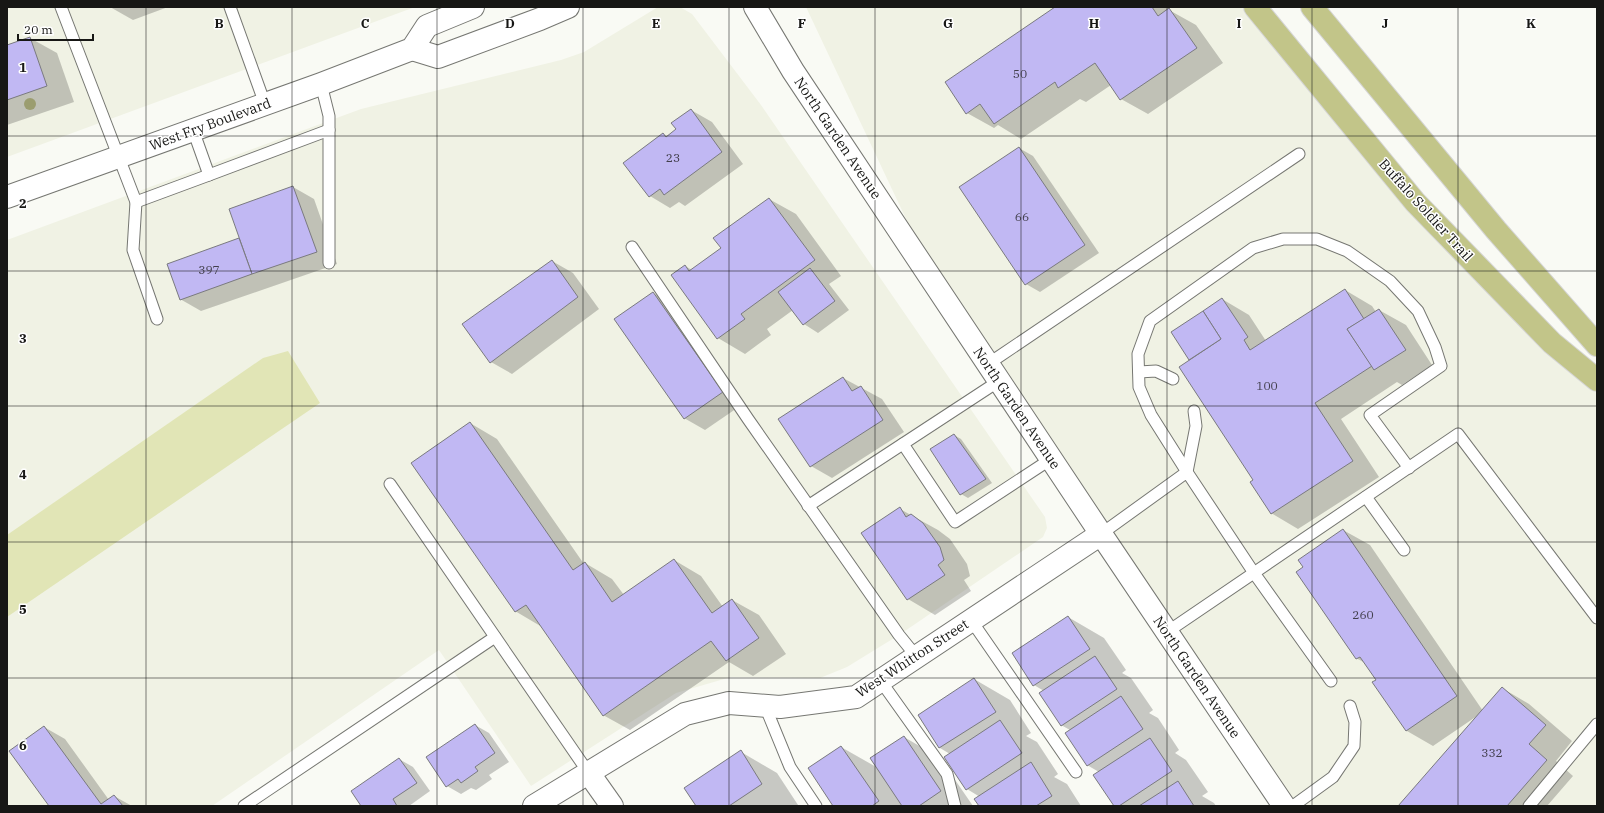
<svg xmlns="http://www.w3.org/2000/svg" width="1604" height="813" viewBox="0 0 1604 813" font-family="'IBM Plex Serif',serif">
<rect width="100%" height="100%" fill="#f9faf4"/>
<g fill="#f0f2e4">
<polygon points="7,7 415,7 7,157"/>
<polygon points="658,7 680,7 692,14 761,105 1045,517 1047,528 1043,537 899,635 847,667 820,678 731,677 676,693 531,786 439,650 212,806 7,806 7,240 361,109 561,60 584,52"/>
<polygon points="806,7 1255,7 1415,202 1597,380 1597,806 1284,806 941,293"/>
</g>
<polygon fill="#e1e5b6" points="288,351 320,403 7,617 7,535 263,358"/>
<g fill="#0003">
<polygon points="110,7 168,7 133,20"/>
<polygon points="1057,7 1168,7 1169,10 1196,25 1223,63 1148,114 1121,99 1111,85 1086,102 1080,99 1021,139 998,125 994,128 967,113"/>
<polygon points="30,38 57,53 74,102 7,125 7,46"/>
<polygon points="691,110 712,122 743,164 685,206 679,202 670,208 650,196 663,135 667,137 678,129"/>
<polygon points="1019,148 1033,156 1099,253 1040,292 1026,284"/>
<polygon points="293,187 314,199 337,264 201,311 180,299 168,264 241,239"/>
<polygon points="769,199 796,214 841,276 829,284 849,310 818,333 804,324 793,310 767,329 771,335 745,354 718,338 685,266 692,270 722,249"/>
<polygon points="552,261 573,273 599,309 512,374 491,362"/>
<polygon points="1345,290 1372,306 1376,312 1379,310 1406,325 1432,365 1402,385 1397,382 1341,419 1379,477 1298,529 1271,513 1190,360 1172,332 1222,299 1249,315 1266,341"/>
<polygon points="653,293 674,305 743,404 705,430 684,418"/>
<polygon points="843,378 882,399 904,432 832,478 811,466 780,419"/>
<polygon points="470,423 497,439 584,564 585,563 612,579 624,595 674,560 701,576 723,607 732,600 759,615 786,654 753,676 729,662 630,730 603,715 542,627 515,611"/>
<polygon points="954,435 961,439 992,483 968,498 961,494"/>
<polygon points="900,509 938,530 950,539 967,564 970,576 964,580 971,591 935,615 908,599"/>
<polygon points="1343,530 1370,545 1483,711 1502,688 1529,704 1572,741 1556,761 1573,776 1547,806 1400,806 1477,716 1433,746 1407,731 1367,664 1356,658 1304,568"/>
<polygon points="1068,617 1104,638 1126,670 1122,673 1131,678 1153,710 1149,713 1158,718 1179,750 1175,753 1186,760 1208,792 1202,796 1214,803 1216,806 1115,806 1099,772 1087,765 1070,730 1061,725 1044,691 1034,685 1013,653"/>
<polygon points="974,679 1010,700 1031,733 1026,736 1037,742 1058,774 1054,777 1067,784 1081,806 980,806 980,797 967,789 950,754 940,748 919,715"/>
<polygon points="475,725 489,733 509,762 489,775 492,779 476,790 471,788 461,794 447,786"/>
<polygon points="44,727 65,739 109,800 114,796 132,806 50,806"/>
<polygon points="904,737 940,758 973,806 834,806 841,747 878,768"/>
<polygon points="741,752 777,773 798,805 697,806"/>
<polygon points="399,759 413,767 430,791 409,806 363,806"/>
</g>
<g fill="#c1b8f3" stroke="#7a7a7f">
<polygon points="1055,7 1152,7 1158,16 1169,8 1197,48 1120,100 1095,63 1058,88 1055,82 994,124 980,104 966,114 945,82"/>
<polygon points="30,37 47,86 7,100 7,45"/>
<polygon points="691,109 722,152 664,195 660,189 649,197 623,163 663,133 666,137 676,129 671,123"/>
<polygon points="1019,147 1085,245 1025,285 959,187"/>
<polygon points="293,186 317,252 252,274 229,209"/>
<polygon points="769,198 815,260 741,314 745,319 717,339 671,275 685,265 689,271 721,248 713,238"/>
<polygon points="239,238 252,274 180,300 167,264"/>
<polygon points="552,260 578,297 490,363 462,324"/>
<polygon points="810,268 835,301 803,325 778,292"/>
<polygon points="1345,289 1364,319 1347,329 1372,366 1315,403 1353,461 1271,514 1250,482 1253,480 1179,367 1221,339 1203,311 1222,298 1248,337 1244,340 1250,350"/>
<polygon points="653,292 723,392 684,419 614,319"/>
<polygon points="1379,309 1406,350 1374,370 1347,329"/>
<polygon points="1203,311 1221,339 1189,360 1171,332"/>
<polygon points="843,377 852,391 861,386 883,420 810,467 778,419"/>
<polygon points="470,422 573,570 585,562 612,602 674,559 712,613 732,599 759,638 726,661 711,641 603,716 526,605 515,612 411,463"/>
<polygon points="954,434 986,479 960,495 930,449"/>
<polygon points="900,507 906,517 911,514 923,523 940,547 944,560 938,565 945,575 907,600 861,533"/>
<polygon points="1343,529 1457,696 1406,731 1372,682 1376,680 1360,657 1356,659 1296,572 1303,567 1298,560"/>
<polygon points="1068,616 1090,649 1033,686 1012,653"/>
<polygon points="1095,656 1117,689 1061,726 1039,693"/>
<polygon points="974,678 996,712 939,748 918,715"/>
<polygon points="1502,687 1546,725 1529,744 1547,760 1507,806 1398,806"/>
<polygon points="1121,696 1143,729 1087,766 1065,733"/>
<polygon points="1000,720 1022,753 966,790 944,757"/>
<polygon points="475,724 495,753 475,767 478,771 461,783 458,779 446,787 426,757"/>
<polygon points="44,726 101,804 114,795 123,806 49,806 9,751"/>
<polygon points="904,736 941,791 919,806 902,806 870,758"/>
<polygon points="1150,738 1172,771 1119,806 1114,806 1093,775"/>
<polygon points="841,746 879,801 872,806 833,806 808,768"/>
<polygon points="741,750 762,784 729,806 696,806 684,788"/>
<polygon points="399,758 417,783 393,799 397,806 361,806 351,791"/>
<polygon points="1031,762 1052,796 1036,806 979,806 974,799"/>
<polygon points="1178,781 1194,806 1139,806"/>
</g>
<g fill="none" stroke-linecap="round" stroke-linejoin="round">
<g stroke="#767772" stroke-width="13">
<g id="service">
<polyline points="61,7 136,202 133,250 157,319"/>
<polyline points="230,7 265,104"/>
<polyline points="321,84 329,116 329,263"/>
<polyline points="209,175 329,130"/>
<polyline points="136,202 209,175 193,130"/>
<polyline points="632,247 748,419 899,635 916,656"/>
<polyline points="988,364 1299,154"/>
<polyline points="1139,372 1156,371 1173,379"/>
<polyline points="903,444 955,522 1051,459"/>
<polyline points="1187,472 1151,415 1139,387 1138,354 1150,321 1253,248 1283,239 1317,239 1347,251 1390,281 1418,311 1435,347 1441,366 1370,415 1409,468"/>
<polyline points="1187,472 1196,426 1194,411"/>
<polyline points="390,484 588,772"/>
<polyline points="1366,497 1404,550"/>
<polyline points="808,506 999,381"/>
<polyline points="1101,534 1187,472 1254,573 1331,681"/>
<polyline points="971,620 1076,772"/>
<polyline points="1167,632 1458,434 1597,618"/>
<polyline points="880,680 947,774 955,806"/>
<polyline points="765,706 790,767 816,806"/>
<polyline points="244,806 495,637"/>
<polyline points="1293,806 1333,777 1354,746 1355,722 1350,706"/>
<polyline points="1529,806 1597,724"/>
</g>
</g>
<g stroke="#767772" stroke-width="24">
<g id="minor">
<polyline points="588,772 612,806"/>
<polyline points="534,806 685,714 729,703 780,707 856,697 1101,534"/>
</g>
</g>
<g stroke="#767772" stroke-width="24">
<polyline id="tertiary" points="755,7 793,71 1101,534 1284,806"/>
</g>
<g stroke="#767772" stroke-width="24">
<g id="secondary">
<polyline points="412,49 438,57 540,19 568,7"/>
<polyline points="7,197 321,84 412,49 427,26 473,7"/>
</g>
</g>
<g stroke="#d5d5d5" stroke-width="24">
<g id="primary">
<polyline points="1255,7 1415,202 1552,343 1597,380"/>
<polyline points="1312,7 1496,230 1597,345"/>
</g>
</g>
<use href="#service" stroke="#fff" stroke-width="11"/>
<use href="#minor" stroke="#fff" stroke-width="22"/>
<use href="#tertiary" stroke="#fff" stroke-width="22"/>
<use href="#secondary" stroke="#fff" stroke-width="22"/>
<use href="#primary" stroke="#c2c589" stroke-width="22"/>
</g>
<circle fill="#9b9d6f" cx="30" cy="104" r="6"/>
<path fill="none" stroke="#171715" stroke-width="1" stroke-opacity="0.55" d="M146 7V806M292 7V806M437 7V806M583 7V806M729 7V806M875 7V806M1021 7V806M1167 7V806M1312 7V806M1458 7V806M7 136H1597M7 271H1597M7 406H1597M7 542H1597M7 678H1597"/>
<g text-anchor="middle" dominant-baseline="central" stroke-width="3" stroke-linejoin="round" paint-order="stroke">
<g font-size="12" fill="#423f4c">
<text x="1020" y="73">50</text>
<text x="673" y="157">23</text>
<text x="1022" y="216">66</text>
<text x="209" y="269">397</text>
<text x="1267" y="385">100</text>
<text x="1363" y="614">260</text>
<text x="1492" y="752">332</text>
</g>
<g font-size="14" fill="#171715" stroke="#fff">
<text transform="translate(210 124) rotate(-20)">West Fry Boulevard</text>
<text transform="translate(838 138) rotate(56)">North Garden Avenue</text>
<text transform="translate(1426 210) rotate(48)">Buffalo Soldier Trail</text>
<text transform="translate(1017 408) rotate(56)">North Garden Avenue</text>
<text transform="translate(912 658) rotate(-33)">West Whitton Street</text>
<text transform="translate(1197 677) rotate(56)">North Garden Avenue</text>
</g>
</g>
<g font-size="13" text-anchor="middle" font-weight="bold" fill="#171715" stroke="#fff" stroke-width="3" stroke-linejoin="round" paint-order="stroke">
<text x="219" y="28">B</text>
<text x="365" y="28">C</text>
<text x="510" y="28">D</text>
<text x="656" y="28">E</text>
<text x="802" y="28">F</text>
<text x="948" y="28">G</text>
<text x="1094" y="28">H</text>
<text x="1239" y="28">I</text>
<text x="1385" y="28">J</text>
<text x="1531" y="28">K</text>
<text x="23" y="72">1</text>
<text x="23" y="208">2</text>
<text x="23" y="343">3</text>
<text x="23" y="479">4</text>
<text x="23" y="614">5</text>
<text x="23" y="750">6</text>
</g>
<rect width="1604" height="813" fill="none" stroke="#171715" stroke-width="16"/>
<path d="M18 34v6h75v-6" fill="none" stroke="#171715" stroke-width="2"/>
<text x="24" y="34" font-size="12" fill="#171715" stroke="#ffffff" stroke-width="3" paint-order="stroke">20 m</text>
</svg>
